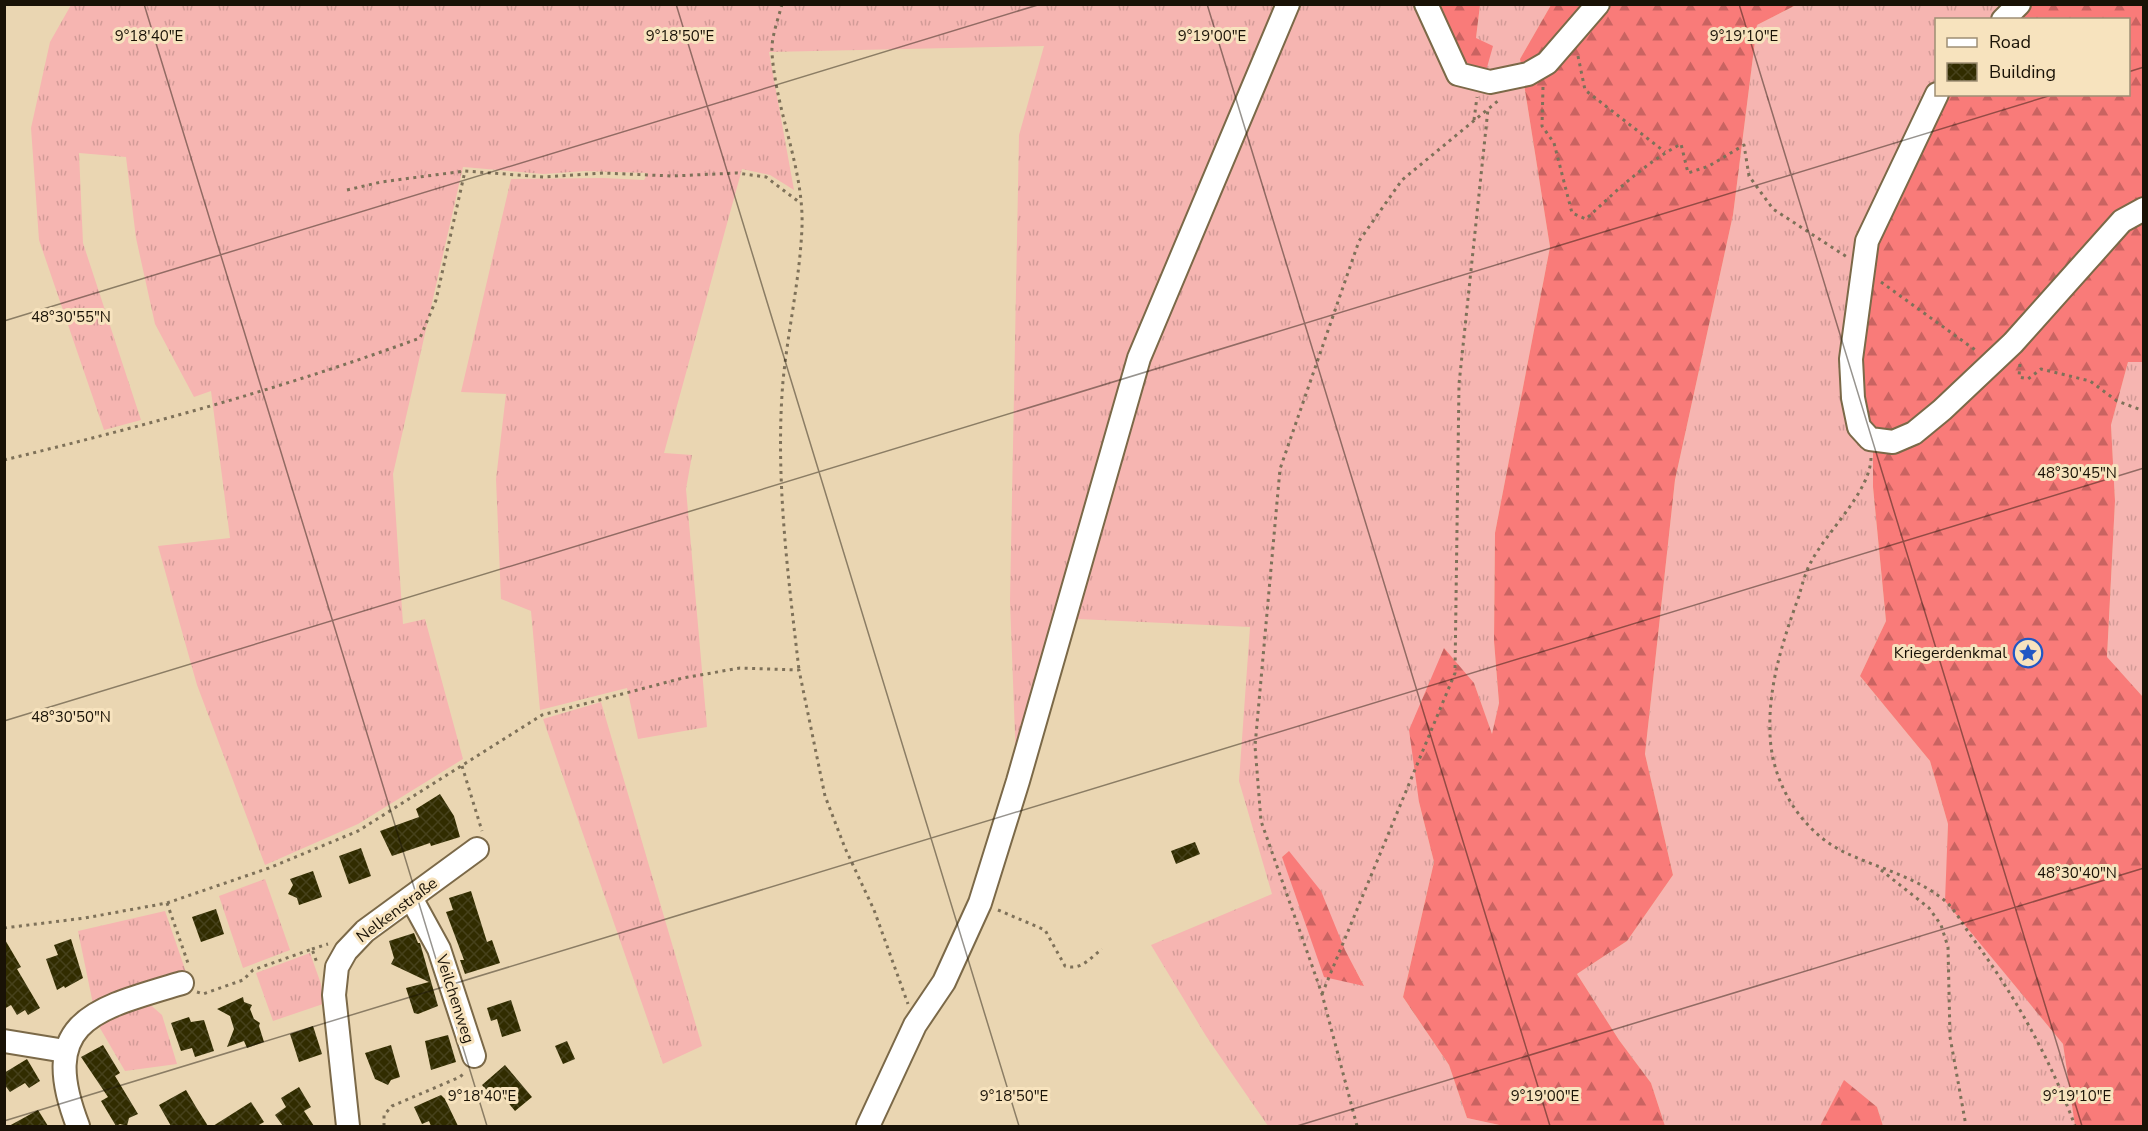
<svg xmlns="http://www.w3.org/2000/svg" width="2148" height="1131" viewBox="0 0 2148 1131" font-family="'Nunito Sans',sans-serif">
<defs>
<pattern id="grass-tufts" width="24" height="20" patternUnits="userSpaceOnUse" patternTransform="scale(1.5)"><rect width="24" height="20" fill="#f6b5b1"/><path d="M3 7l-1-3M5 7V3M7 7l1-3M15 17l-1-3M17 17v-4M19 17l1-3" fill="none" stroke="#d29b97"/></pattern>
<pattern id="forest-firs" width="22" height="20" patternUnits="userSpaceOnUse" patternTransform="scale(1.5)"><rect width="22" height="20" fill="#f97b79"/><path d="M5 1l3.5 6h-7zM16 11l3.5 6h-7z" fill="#c96361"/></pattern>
<pattern id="building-cross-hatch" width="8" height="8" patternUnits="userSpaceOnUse" patternTransform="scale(1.5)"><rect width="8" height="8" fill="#312c00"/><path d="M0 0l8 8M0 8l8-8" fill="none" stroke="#46411b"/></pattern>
</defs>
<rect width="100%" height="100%" fill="#ead6b2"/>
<g fill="url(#grass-tufts)" fill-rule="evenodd">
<path d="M1440 4 1463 61 1476 38 1480 5H1551L1520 59 1550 247 1495 533 1494 641 1499 703 1492 735 1474 683 1419 802 1434 862 1403 997 1449 1065 1467 1118 1504 1126H1268L1206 1036 1151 945 1272 894 1239 781 1250 627 1078 619 1016 762 1010 601 1019 135 1044 46 769 52 794 190 770 175 742 169 664 453 692 455 686 489 707 727 638 739 627 688 540 710 531 611 501 599 496 479 506 394 461 392 511 179 603 178 644 180 648 173 585 171 544 174 463 167 393 474 403 624 425 619 463 759 358 824 265 865 197 685 158 546 230 538 211 391 194 397 155 324 136 238 126 157 79 153 83 243 141 420 104 430 39 240 31 128 50 42 71 5ZM1288 852H1289L1364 985 1282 857Z"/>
<polygon points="1796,5 2004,5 1991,19 1936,20 1936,94 1873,429 1873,487 1886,621 1860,676 1930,761 1948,824 1946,901 2063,1044 2075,1126 1883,1126 1877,1107 1844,1081 1820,1126 1665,1126 1651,1083 1619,1040 1577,974 1627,941 1673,875 1645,754 1675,480 1733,215 1757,25"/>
<polygon points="2128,362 2143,362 2143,697 2107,658 2115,501 2111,425"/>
<polygon points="601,702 702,1046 663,1064 543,719"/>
<polygon points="265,879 290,950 243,968 219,896"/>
<polygon points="165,911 186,972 93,1004 78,931"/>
<polygon points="310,953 321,984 323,1004 273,1021 256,973"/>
<polygon points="146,1001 162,1015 177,1064 125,1071 97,1023"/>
</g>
<g fill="url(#forest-firs)">
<polygon points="1440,5 1480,5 1476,38 1493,46 1486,71 1463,61"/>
<polygon points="1551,5 1796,5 1757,25 1733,215 1675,480 1645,754 1673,875 1627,941 1577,974 1619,1040 1651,1083 1665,1126 1504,1126 1467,1118 1449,1065 1403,997 1434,862 1419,802 1409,730 1444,648 1474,683 1492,734 1499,703 1494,641 1495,533 1550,247 1520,59"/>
<polygon points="2004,5 2143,5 2143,362 2128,362 2111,425 2115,501 2107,657 2143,697 2143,1126 2075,1126 2063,1044 1945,901 1948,824 1930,761 1860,676 1886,621 1873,487 1873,429 1861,407 1859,244 1936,94 2128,94 2128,20 1991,19"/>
<polygon points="1289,851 1321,891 1345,950 1364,986 1324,977 1282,857"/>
<polygon points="1844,1080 1877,1107 1883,1126 1820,1126"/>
</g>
<g fill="url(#building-cross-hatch)">
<polygon points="440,794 454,816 460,837 431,846 430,843 392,856 380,831 419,817 416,809"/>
<polygon points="1195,842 1200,854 1176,864 1171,851"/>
<polygon points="361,848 371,876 349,884 339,856"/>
<polygon points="313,871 322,897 299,905 297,898 288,894 293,885 290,879"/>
<polygon points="471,891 487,942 492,940 500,963 465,974 460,960 464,960 446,912 453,910 449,898"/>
<polygon points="216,909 224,934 201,942 192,917"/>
<polygon points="414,933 418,943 420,943 438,1006 418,1014 414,1013 406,988 429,982 391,964 394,958 389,941"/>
<polygon points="4,938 21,967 17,969 40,1008 28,1015 25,1010 17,1015 11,1005 4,1009"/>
<polygon points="71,939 83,978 65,988 64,986 57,990 46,959 58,955 54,945"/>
<polygon points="243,997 244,1002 252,1005 250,1009 254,1019 260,1023 259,1026 264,1042 247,1048 244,1041 227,1047 234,1029 230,1016 217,1009"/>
<polygon points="511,1000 521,1031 502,1037 497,1019 491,1021 487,1008"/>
<polygon points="189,1017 191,1022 204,1020 214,1051 195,1057 192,1048 181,1051 171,1023"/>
<polygon points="313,1026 322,1054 299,1062 290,1034"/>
<polygon points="448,1035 456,1062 431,1070 425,1041"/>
<polygon points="567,1041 575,1059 563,1064 555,1046"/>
<polygon points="103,1045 120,1073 115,1076 138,1114 129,1118 127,1126 120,1124 116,1126 101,1101 108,1097 81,1057"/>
<polygon points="391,1045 400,1077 391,1080 388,1085 375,1079 365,1053"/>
<polygon points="27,1059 40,1081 29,1088 25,1083 10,1092 4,1084 4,1073"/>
<polygon points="505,1065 532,1097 515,1111 500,1093 493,1098 482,1085"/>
<polygon points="299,1087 311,1107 304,1111 314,1126 283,1126 275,1115 286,1107 281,1098"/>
<polygon points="186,1090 196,1107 208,1126 171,1126 159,1105"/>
<polygon points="441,1095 445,1099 458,1126 431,1126 429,1121 422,1124 414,1107"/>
<polygon points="251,1102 264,1122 257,1126 213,1126"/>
<polygon points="38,1110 48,1126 9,1126"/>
</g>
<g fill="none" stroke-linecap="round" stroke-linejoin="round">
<g stroke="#7b6948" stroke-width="26">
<g id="minor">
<polyline points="1426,4 1458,74 1490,82 1528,74 1547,63 1598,4"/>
<polyline points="2003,20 2019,4"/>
<polyline points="1937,94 1867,241 1851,359 1853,398 1859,427 1870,439 1893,442 1914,433 1942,410 2013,343 2122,221 2144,209"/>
<polyline points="411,898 439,949 474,1056"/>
<polyline points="4,1041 65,1051"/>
<path d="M78 1126C37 1020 95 1009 182 983"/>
<polyline points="348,1126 334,995 337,967 346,951 365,931 477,849"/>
<polyline points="868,1126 915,1025 944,982 980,903 1018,781 1139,358 1288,4"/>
</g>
</g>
<g stroke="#7e7159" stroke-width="3" stroke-dasharray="3 4.5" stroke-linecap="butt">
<path d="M782 4C778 20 771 37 772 53 776 112 804 169 802 227 800 278 788 330 783 381 775 477 788 575 799 670"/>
<polyline points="1578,56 1585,90 1665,152"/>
<path d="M1543 87 1542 126 1554 143 1572 213 1586 219C1616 191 1645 163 1681 144L1688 173 1709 166 1744 145 1749 176 1773 209 1847 257"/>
<polyline points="1474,120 1477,97"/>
<polyline points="347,190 381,182 465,171"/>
<polyline points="1881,282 1978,352"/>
<polyline points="2020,364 2019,377 2028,379 2041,369 2090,381 2117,401 2144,411"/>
<path d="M1871 458C1870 492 1827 531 1811 562 1805 573 1802 585 1799 596 1783 640 1768 686 1770 733 1771 782 1801 832 1846 853 1878 868 1916 877 1944 900 1955 909 1963 925 1971 936 2014 994 2050 1058 2075 1126"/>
<path d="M4 460C145 426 284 388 420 338L436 300 465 171 544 177 603 173 672 176 737 173 766 177 799 202"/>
<polyline points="462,766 482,831"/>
<polyline points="1881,870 1929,908 1941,925 1948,947 1950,1037 1966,1126"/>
<polyline points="167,903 189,966"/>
<path d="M998 910 1045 930 1065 966C1081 971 1090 958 1102 949"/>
<polyline points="4,928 85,918 167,903 269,868 358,831 542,715 683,678 740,668 799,670 825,796 845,848 874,910 908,1004"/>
<polyline points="312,949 328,944"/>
<polyline points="197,992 203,994 243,980 253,970 312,949 317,963"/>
<polyline points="1322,994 1455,673 1459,384 1488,109"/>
<polyline points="384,1126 384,1115 392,1106 460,1077 464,1073"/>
<polyline points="1357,1126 1322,994 1261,821 1255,746 1280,469 1359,241 1402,180 1499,100"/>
</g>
<use href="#minor" stroke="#fff" stroke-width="22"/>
</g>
<path fill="none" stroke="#191206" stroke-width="1.5" stroke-opacity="0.45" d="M144 4 487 1126M676 4 1019 1126M1207 4 1550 1126M1739 4 2082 1126M2128 72 2144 67M4 321 1041 4M4 721 2055 94M4 1121 2144 468M1297 1126 2144 868"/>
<defs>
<g id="sight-ring" transform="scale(1.5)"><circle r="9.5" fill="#f7e3be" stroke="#2257c4" stroke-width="1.5"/><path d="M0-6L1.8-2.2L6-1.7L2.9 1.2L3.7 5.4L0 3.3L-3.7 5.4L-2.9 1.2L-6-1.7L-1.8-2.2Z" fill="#2257c4"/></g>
</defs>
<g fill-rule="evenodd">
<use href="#sight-ring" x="2028" y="653"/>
</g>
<g text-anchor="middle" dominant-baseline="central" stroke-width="6" stroke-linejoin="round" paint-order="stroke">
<g font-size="16" fill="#191206" stroke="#f7e3be" text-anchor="end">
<text x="2007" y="653">Kriegerdenkmal</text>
</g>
<g font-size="16" fill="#191206" stroke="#f7e3be">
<text transform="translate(397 910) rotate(-37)">Nelkenstraße</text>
<text transform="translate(455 999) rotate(72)">Veilchenweg</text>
</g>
</g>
<g font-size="15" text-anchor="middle" fill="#191206" stroke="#f7e3be" stroke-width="6" stroke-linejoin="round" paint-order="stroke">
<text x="149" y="41">9°18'40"E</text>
<text x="680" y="41">9°18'50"E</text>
<text x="1212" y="41">9°19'00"E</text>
<text x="1744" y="41">9°19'10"E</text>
<text x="71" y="322">48°30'55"N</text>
<text x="2077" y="478">48°30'45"N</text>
<text x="71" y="722">48°30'50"N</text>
<text x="2077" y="878">48°30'40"N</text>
<text x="482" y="1101">9°18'40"E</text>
<text x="1014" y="1101">9°18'50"E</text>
<text x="1545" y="1101">9°19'00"E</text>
<text x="2077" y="1101">9°19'10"E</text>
</g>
<rect width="2148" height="1131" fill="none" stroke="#191206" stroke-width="12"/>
<rect x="1935" y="18" width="195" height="78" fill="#f7e3be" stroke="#9e8f74" stroke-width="1.5"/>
<rect x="1947" y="38" width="30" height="9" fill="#ffffff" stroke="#9e8f74" stroke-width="1.5"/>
<text x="1989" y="48" font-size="18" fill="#191206">Road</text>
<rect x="1947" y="63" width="30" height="18" fill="url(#building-cross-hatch)" stroke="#9e8f74" stroke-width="1.5"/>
<text x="1989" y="78" font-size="18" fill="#191206">Building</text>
</svg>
